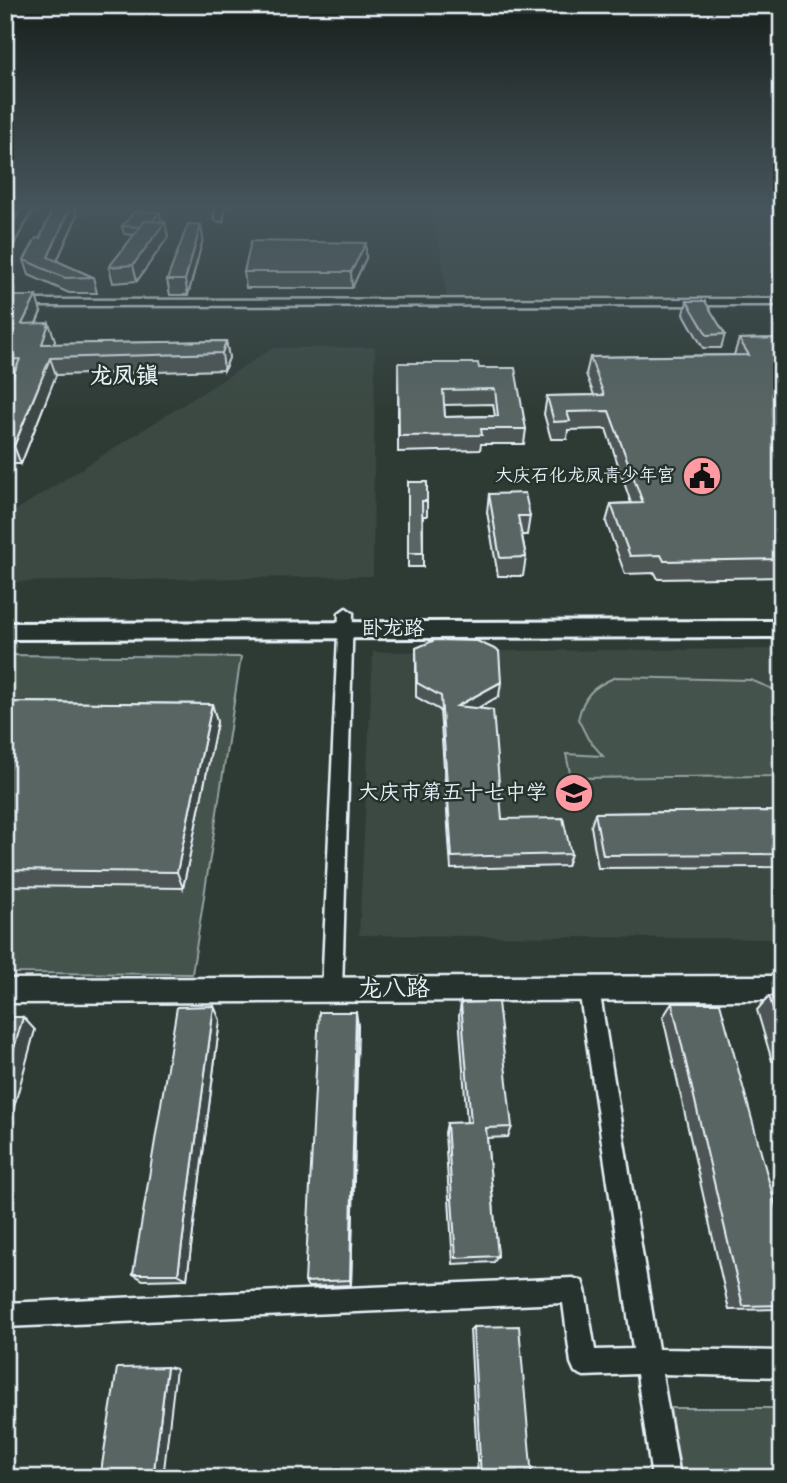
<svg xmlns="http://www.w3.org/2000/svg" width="787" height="1483" viewBox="0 0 787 1483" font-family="Mynerve,'LXGW WenKai TC',sans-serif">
<rect width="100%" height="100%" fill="#2e3b35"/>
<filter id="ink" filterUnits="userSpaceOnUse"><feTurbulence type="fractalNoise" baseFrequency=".0143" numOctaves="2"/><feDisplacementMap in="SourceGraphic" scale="14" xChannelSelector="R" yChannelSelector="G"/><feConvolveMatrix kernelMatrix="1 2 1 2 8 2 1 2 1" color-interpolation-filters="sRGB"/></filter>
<g filter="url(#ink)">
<g fill="#3b4843">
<polygon points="59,206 158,206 155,213 55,215"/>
<polygon points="435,206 782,206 782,295 446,296"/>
<polygon points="375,347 373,576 5,582 5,517 273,348"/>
<polygon points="782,649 782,939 359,935 373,652"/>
</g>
<g fill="#45524e" stroke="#96a2a3" stroke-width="2">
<polygon points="5,655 241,657 192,974 5,973"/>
<path d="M616 677 751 680 782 693V776L571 778 566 754 603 756 588 739 578 719C584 695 592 687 616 677Z"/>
<polygon points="670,1408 782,1408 782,1478 682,1478"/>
</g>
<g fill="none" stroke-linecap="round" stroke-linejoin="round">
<g stroke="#e8f1f8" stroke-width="5">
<g id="minor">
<polygon points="27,206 35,206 27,212 5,212 5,208"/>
<polygon points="216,206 224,206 222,221 215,219"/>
<polygon points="782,299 782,305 5,306 5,300"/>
<polygon points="346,608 353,613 342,990 339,997 332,999 325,997 322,990 339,613"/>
<polygon points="589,980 596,982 599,989 658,1349 782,1351 782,1377 662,1374 680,1478 652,1478 637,1374 584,1376 575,1372 571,1363 563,1303 5,1327 5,1303 573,1278 582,1281 585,1290 595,1350 633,1349 579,989 582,982"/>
</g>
</g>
<g stroke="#e8f1f8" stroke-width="5">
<g id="tertiary">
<polygon points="27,207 32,210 10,248 5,251 5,239 22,210"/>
<polygon points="782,976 782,1000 5,1003 5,979"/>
</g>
</g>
<g stroke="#e8f1f8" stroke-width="6">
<polygon id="primary" points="782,621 782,637 5,639 5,623"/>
</g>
<use href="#minor" fill="#26332d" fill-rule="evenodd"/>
<use href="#tertiary" fill="#26332d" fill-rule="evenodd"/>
<use href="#primary" fill="#26332d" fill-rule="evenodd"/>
</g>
<g fill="#4d5755" stroke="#e8f1f8" stroke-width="2" fill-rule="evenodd">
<polygon points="54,206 74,206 77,216 57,261 93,277 97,293 69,293 29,275 24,260 40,238"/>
<polygon points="161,220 160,221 168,237 137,281 113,283 109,267 134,235 124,234 122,226"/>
<polygon points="203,239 188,295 170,295 167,280"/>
<polygon points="366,258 352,288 246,288 244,272"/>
<polygon points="5,301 41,312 36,324 55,340 53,344 226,341 229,358 224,370 56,375 21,464 5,464 5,395 13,376 5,377"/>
<polygon points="687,301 725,334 721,348 703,348 684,314"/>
<polygon points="782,338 782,577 658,579 655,573 625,574 606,522 611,504 631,503 606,429 568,430 567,439 551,439 544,414 547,396 594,395 586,374 590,357 734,355 739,339"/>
<path d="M398 363 479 368 526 429 524 444H481L480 450 398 452ZM493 404 495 416 445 417 444 405Z"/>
<polygon points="408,482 427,501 427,516 423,516 423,567 408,567"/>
<polygon points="489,494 530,516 527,535 522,535 526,557 523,576 498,576 487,512"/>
<polygon points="416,648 499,696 477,708 502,819 571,854 567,866 451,869 440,710 416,697"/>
<polygon points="5,702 212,704 217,722 183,888 5,886"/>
<polygon points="782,811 782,867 598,868 591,826 595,813"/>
<polygon points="769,996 782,996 782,1061 772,1061 757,1010"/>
<polygon points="461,1003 512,1127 508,1137 487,1138 498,1256 494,1262 453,1264 445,1133 447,1123 467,1123 459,1016"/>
<polygon points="672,1003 782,1229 782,1309 729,1310 663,1017"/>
<polygon points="220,1020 187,1279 143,1280 133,1274"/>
<polygon points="358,1025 351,1285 308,1287 305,1282"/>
<polygon points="473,1327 532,1478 478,1478 470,1330"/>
</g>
<g fill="#3e4745" stroke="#e8f1f8" stroke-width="2">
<polygon points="71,206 74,206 77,216 52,272 48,257"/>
<polygon points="160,212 161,220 148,235 147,227"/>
<polygon points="165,222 168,237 137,281 133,265"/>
<polygon points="201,225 203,239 188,295 185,280"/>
<polygon points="366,243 366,258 352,288 351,272"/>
<polygon points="36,296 41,312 28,341 22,324"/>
<polygon points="49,323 55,340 48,361 42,344"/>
<polygon points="226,341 229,358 224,370 222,353"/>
<polygon points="50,358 56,375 21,464 14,446"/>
<polygon points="501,682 499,696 456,720 457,706"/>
<polygon points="212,704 217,722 183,888 177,872"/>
<polygon points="214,1006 220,1020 187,1279 178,1274"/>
<polygon points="356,1012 358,1025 351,1285 350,1280"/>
<polygon points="23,1017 35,1030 5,1140 5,1079"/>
<polygon points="167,1367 176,1369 163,1478 153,1478"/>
</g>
<g fill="#596563" stroke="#e8f1f8" stroke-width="2" fill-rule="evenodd">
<polygon points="54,206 71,206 48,257 93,277 65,278 24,260 36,238 40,238"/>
<polygon points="134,212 160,212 152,221 145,221 140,227 122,226"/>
<polygon points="145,221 165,222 133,265 109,267"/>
<polygon points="188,224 201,225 185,280 167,280"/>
<polygon points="251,241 366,243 351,272 244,272"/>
<polygon points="8,296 36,296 22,324 49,323 42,344 226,341 222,353 50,358 14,446 5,446 5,395 20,359 5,360 5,301"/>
<polygon points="687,301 705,301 725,334 707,335"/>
<polygon points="782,338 782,559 664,561 661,555 630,556 611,504 643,503 609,411 567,412 570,421 554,422 547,396 604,395 590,357 749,355 739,339"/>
<path d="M398 363H478L479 368H515L526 429H481L482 435 399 436ZM495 389 498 416 445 417 443 390Z"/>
<polygon points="408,482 427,482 427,501 422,501 423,553 408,553"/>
<polygon points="525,493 530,516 518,516 526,557 500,558 489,494"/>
<polygon points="435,640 477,641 499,651 501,682 457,706 493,710 502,819 563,818 571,854 452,857 441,696 417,683 416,648"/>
<polygon points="5,702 212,704 177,872 5,870"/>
<polygon points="782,811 782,854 603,855 595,813"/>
<polygon points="769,996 782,996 782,1036"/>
<polygon points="498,1002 512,1127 486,1128 498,1256 456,1258 447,1123 471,1122 461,1003"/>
<polygon points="672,1003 720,1003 782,1229 782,1305 743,1306"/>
<polygon points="214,1006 178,1274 133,1274 177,1007"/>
<polygon points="319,1012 356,1012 350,1280 305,1282"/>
<polygon points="5,1017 23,1017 5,1079"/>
<polygon points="519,1326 532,1478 481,1478 473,1327"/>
<polygon points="167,1367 153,1478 100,1478 117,1368"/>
</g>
</g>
<linearGradient id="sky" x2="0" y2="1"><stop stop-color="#19201d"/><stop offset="0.5" stop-color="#46555c"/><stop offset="1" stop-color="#46555c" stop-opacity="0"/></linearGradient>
<rect width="787" height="414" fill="url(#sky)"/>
<defs>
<g id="civic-disc" transform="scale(2.0125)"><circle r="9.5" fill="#ff9aa2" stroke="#26332d"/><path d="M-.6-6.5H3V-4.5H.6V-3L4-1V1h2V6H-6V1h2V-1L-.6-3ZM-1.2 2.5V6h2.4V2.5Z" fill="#111"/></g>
<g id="school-disc" transform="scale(2.0125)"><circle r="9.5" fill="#ff9aa2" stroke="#26332d"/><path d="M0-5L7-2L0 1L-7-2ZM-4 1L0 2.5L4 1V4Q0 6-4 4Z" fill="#111"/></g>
</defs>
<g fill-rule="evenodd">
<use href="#civic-disc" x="702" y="476"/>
<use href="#school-disc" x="574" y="793"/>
</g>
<g text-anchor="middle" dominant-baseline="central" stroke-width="5" stroke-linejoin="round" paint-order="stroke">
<g font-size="18" fill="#e8f1f8" stroke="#26332d" text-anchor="end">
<text x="675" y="476">大庆石化龙凤青少年宫</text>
</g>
<g font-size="21" fill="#e8f1f8" stroke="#26332d">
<text x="393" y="629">卧龙路</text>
</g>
<g font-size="21" fill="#e8f1f8" stroke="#26332d" text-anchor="end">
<text x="547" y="793">大庆市第五十七中学</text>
</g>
<g font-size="23" font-weight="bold" fill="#e8f1f8" stroke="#26332d">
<text x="124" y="377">龙凤镇</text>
</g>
<g font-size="24" fill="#e8f1f8" stroke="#26332d">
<text x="394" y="989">龙八路</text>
</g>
</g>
<rect width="787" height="1483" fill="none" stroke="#26332d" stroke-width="28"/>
<rect x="14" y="14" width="759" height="1455" fill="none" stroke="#e8f1f8" stroke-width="2.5" filter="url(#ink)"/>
</svg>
